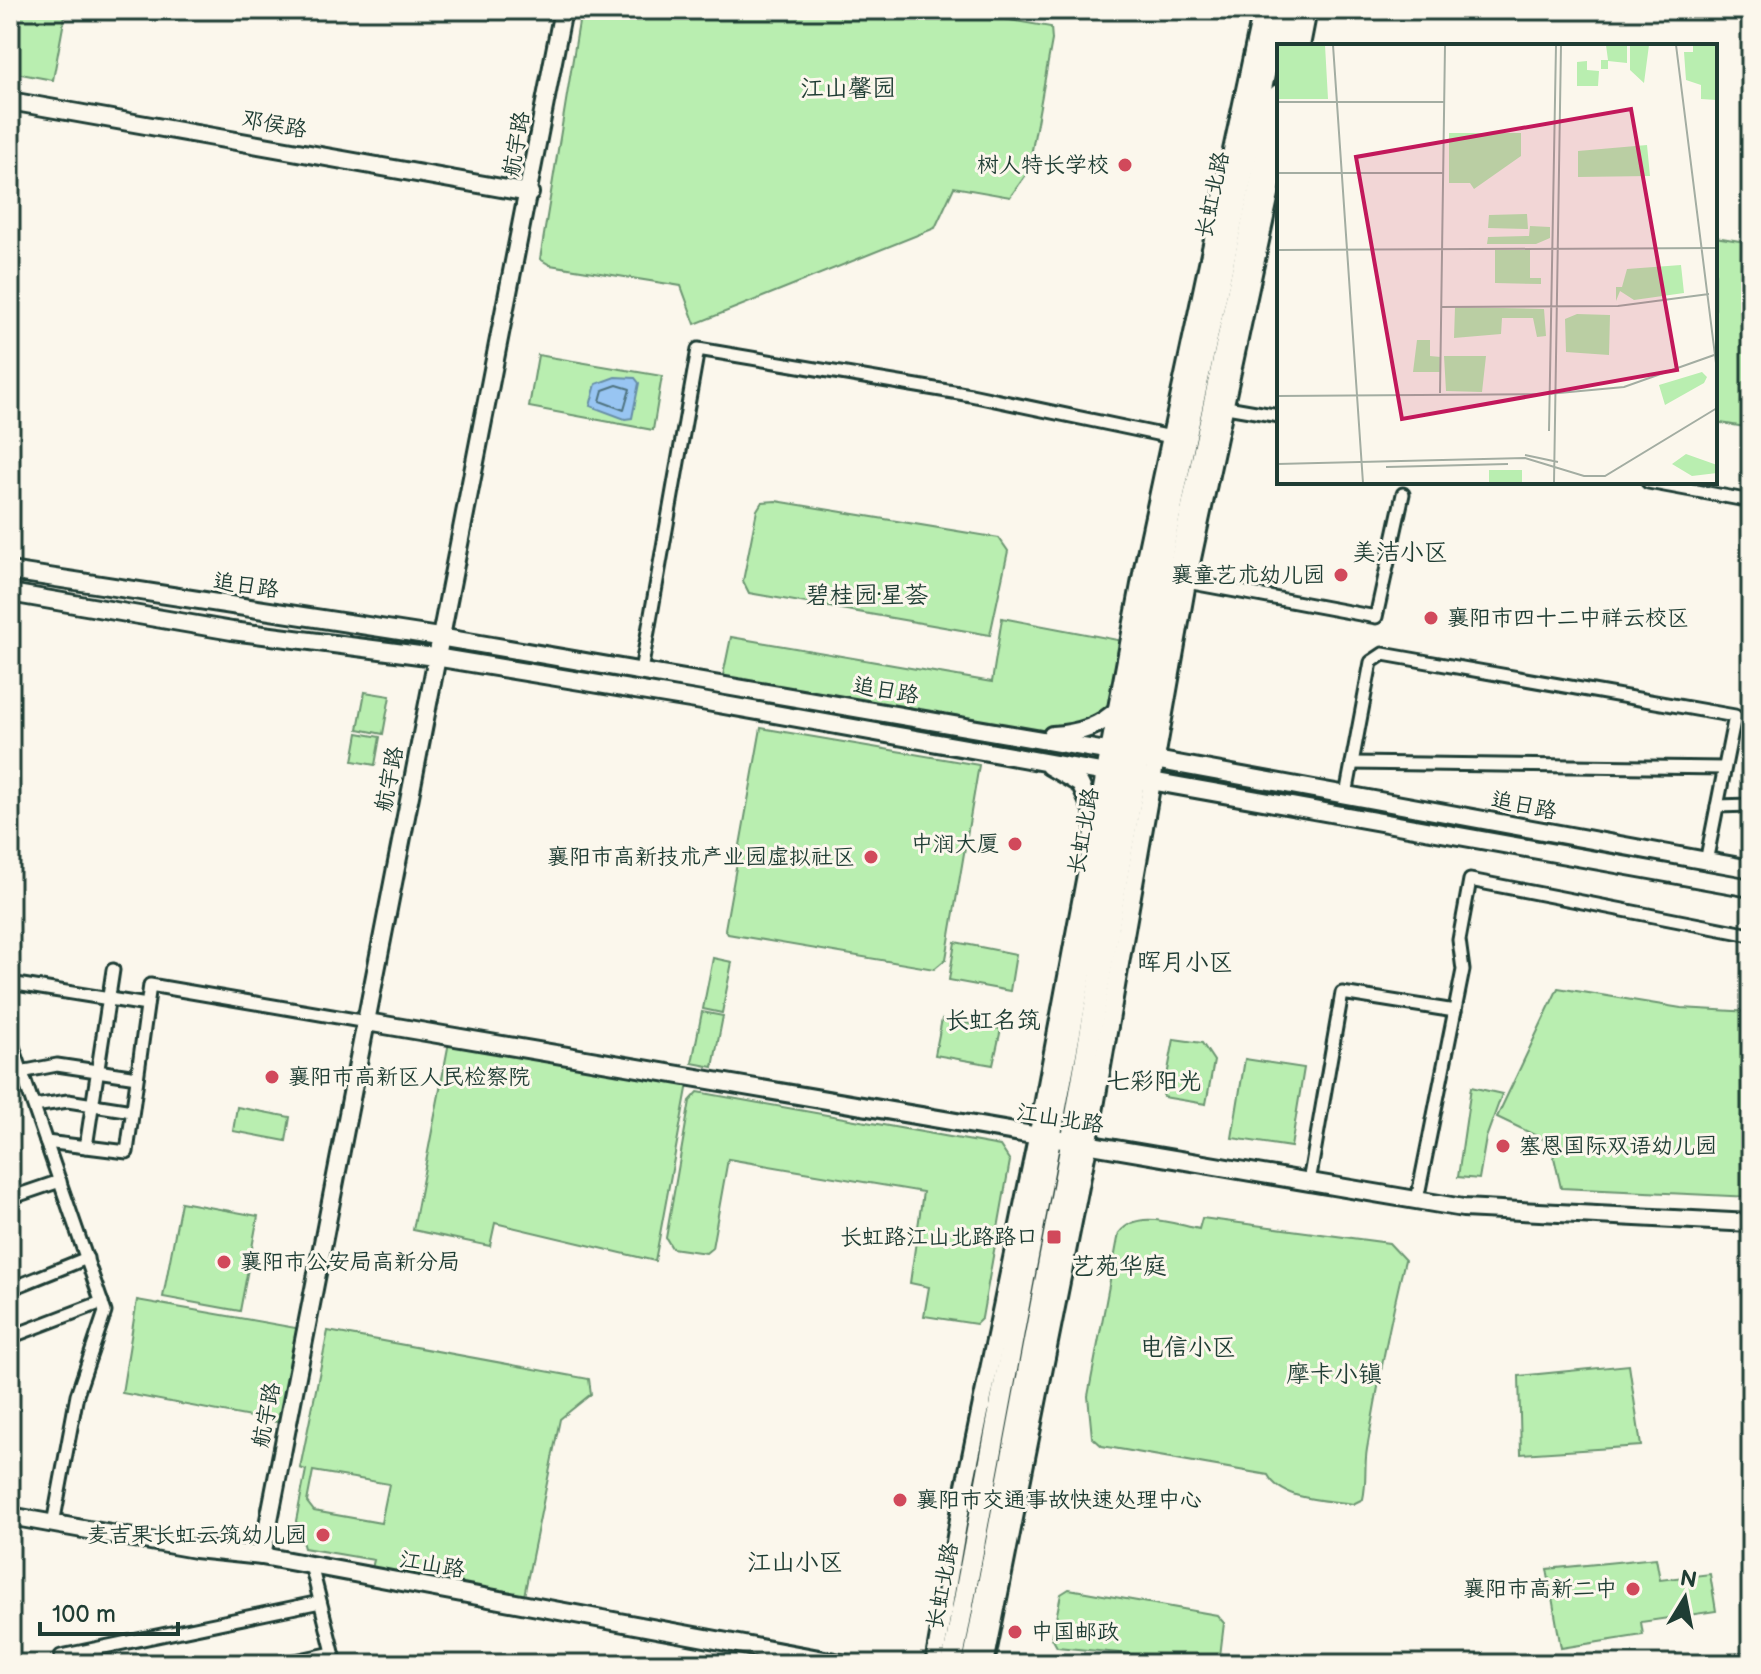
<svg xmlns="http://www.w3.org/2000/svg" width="1761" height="1674" viewBox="0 0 1761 1674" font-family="'Balsamiq Sans','LXGW WenKai TC',sans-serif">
<rect width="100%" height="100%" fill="#fbf7ec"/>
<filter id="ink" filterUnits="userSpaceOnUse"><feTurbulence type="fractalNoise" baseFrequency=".0125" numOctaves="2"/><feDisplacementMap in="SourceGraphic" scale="16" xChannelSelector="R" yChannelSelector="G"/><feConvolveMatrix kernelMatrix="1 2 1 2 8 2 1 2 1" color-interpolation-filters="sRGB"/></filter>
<g filter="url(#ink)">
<g fill="#b9eeb0" stroke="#6c9672" stroke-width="2" fill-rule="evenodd">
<polygon points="10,10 66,10 53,80 10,72"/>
<polygon points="581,10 952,10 1051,27 1052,40 1028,172 1010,197 954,187 935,228 695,324 681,286 550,265 540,259"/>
<polygon points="1748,227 1751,228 1751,428 1715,422 1715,237 1746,242"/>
<polygon points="538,355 662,376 653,430 529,407"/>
<polygon points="776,501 999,538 1008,551 990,635 749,593 743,581 757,510 762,502"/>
<polygon points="1002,618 1128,642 1114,713 1096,726 1020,736 721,685 731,637 992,682"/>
<polygon points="365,692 390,696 383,734 358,729"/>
<polygon points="761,728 979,765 946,959 934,969 728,934 725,929"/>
<polygon points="358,733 380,737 375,765 353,761"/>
<polygon points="955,942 1016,954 1010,991 949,980"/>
<polygon points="713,958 732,962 722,1013 703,1009"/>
<polygon points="1558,988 1681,1008 1751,1012 1751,1197 1561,1188 1553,1153 1543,1139 1497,1117"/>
<polygon points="702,1012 723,1016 713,1067 692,1063"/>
<polygon points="942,1019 1001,1029 993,1065 935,1055"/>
<polygon points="450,1037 689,1078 655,1261 495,1223 490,1246 413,1230"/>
<polygon points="1174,1039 1202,1043 1214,1061 1206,1104 1163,1097"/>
<polygon points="1245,1059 1304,1068 1291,1147 1232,1138"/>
<polygon points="1471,1087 1502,1094 1486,1138 1479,1179 1458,1177"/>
<polygon points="698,1092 1000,1146 1010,1161 982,1318 976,1324 924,1316 929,1287 910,1283 923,1192 728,1159 712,1248 706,1253 672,1248 666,1238 690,1101"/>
<polygon points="237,1107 290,1117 286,1141 233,1131"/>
<polygon points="181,1202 258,1216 240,1311 163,1297"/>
<path d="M1202 1218 1389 1243 1405 1260C1389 1323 1378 1386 1367 1449 1364 1466 1367 1482 1363 1499L1353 1504C1327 1500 1282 1501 1268 1475L1102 1446 1092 1437 1088 1396 1119 1233C1138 1209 1173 1224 1199 1229Z"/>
<polygon points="137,1300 307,1330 288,1424 122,1393"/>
<path d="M328 1331 589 1379 591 1394 560 1419 524 1596 372 1568 374 1560 304 1548 296 1521 306 1470 300 1468ZM313 1471 389 1484 381 1523 314 1511 307 1502Z"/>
<polygon points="1629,1365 1641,1446 1521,1454 1519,1376"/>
<polygon points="1656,1558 1660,1580 1710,1574 1716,1611 1641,1622 1643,1635 1561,1648 1547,1569"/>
<polygon points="1069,1589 1217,1615 1224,1623 1220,1656 1212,1662 1057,1647 1052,1638 1061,1594"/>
</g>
<polygon fill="#98c5f2" stroke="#688fa6" stroke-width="2" points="615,377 635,378 639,383 632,418 625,419 590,406 596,384"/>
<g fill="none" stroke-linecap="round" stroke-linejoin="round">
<polygon stroke="#4f7380" stroke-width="2" points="617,385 630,389 624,410 600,401 603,390"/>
<g stroke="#1f3d34" stroke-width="17">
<g id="street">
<polyline points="1221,406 1279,416"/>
<polyline points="1648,482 1751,501"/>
<polyline points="1187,582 1376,617 1403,494"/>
<polyline points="641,671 698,349 971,395 1176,438"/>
<polyline points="1352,763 1724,768"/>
<polyline points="1346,795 1371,662 1383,654 1735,716 1706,862"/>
<polyline points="1717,806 1751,805"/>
<polyline points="10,983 147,1005"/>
<polyline points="10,1038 105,1312 77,1395 53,1524"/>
<polyline points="10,1074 57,1065 137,1077"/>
<polyline points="34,1106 68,1101 132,1111"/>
<polyline points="46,1142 127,1152 150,985 367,1022"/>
<polyline points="86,1147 113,970"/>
<polyline points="1309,1182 1342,993 1455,1011"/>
<polyline points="10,1198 60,1181"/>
<polyline points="1417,1200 1463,970 1459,940 1470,880 1751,935"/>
<polyline points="10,1289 87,1258"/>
<polyline points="10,1337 102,1302"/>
<polyline points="311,1565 336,1664"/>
<polyline points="61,1656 320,1602"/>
<polyline points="281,1664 333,1653"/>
</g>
</g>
<g stroke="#1f3d34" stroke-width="22">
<g id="secondary">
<polyline points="1301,46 1308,10"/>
<polyline points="10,101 530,193"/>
<polyline points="10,571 439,637 1106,751 1751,869"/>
<polyline points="10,593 232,631 435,657 696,700 1751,888"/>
<path d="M1052 735C1077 734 1100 727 1118 709"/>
<polyline points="1049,766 1080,784 1094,814"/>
<polyline points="367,1022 1463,1208 1751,1223"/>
<polyline points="10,1516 195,1549 262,1556 846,1664"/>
<polyline points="262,1556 563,10"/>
<polyline points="934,1664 964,1490 1037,1138 1144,563 1262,10"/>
<polyline points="985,1664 1088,1146 1187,582 1279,152"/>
<polyline points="1737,1664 1751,1662"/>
</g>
</g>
<g stroke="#1f3d34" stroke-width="26">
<g id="highway">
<polyline points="1289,46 1297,10"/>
<polyline points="952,1664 1122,754 1185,440 1278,10"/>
<polyline points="973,1664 1071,1144 1135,776 1279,95"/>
</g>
</g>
<use href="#street" stroke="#fbf7ec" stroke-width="11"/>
<use href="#secondary" stroke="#fbf7ec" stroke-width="16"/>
<use href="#highway" stroke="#fbf7ec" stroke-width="20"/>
</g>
</g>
<g fill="#d1495b" stroke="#fbf7ec" stroke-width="3">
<circle cx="1125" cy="165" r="8"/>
<circle cx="1341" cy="575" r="8"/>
<circle cx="1431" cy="618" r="8"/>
<circle cx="1015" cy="844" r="8"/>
<circle cx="871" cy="857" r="8"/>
<circle cx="272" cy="1077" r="8"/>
<circle cx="1503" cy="1146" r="8"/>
<rect x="1046" y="1229" width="16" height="16" rx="4"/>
<circle cx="224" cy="1262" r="8"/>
<circle cx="900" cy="1500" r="8"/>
<circle cx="323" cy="1535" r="8"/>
<circle cx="1633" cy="1589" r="8"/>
<circle cx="1015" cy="1632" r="8"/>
</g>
<g text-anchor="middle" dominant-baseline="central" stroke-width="6" stroke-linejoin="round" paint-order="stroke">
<g font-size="22" fill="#1f3d34" stroke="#fbf7ec">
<text transform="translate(274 125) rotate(10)">邓侯路</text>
<text transform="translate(517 144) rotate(-80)">航宇路</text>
<text transform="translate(1213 195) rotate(-78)">长虹北路</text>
<text transform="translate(246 586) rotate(8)">追日路</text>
<text transform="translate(886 691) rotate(10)">追日路</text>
<text transform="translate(390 779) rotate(-79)">航宇路</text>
<text transform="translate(1524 806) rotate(11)">追日路</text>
<text transform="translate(1084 831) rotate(-80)">长虹北路</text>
<text transform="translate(1060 1119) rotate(9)">江山北路</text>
<text transform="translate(267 1415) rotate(-79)">航宇路</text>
<text transform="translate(432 1565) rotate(10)">江山路</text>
<text transform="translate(943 1586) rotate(-79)">长虹北路</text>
</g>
<g font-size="22" fill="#1f3d34" stroke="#fbf7ec" text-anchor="end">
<text x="1109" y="165">树人特长学校</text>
<text x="1325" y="575">襄童艺术幼儿园</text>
<text x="1447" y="618" text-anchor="start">襄阳市四十二中祥云校区</text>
<text x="999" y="844">中润大厦</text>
<text x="855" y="857">襄阳市高新技术产业园虚拟社区</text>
<text x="288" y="1077" text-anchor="start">襄阳市高新区人民检察院</text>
<text x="1519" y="1146" text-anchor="start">塞恩国际双语幼儿园</text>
<text x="1038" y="1237">长虹路江山北路路口</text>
<text x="240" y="1262" text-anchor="start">襄阳市公安局高新分局</text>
<text x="916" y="1500" text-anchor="start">襄阳市交通事故快速处理中心</text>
<text x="307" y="1535">麦吉果长虹云筑幼儿园</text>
<text x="1617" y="1589">襄阳市高新二中</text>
<text x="1031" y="1632" text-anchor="start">中国邮政</text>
</g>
<g font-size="24" fill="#1f3d34" stroke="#fbf7ec">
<text x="848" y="88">江山馨园</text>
<text x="1400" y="552">美洁小区</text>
<text x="867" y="595">碧桂园·星荟</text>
<text x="1185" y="962">晖月小区</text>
<text x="993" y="1020">长虹名筑</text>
<text x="1154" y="1081">七彩阳光</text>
<text x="1119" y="1266">艺苑华庭</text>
<text x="1188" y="1347">电信小区</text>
<text x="1334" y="1374">摩卡小镇</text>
<text x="795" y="1562">江山小区</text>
</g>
</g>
<g transform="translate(1277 44)">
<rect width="440" height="440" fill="#fbf7ec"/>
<path d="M0 1H48L51 55H0ZM329 1H350V19L331 17V25H324V16H331ZM353 1H372L367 39 353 26ZM416 1H440V56L424 55V41L409 36 407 8H416ZM310 17V26L322 27 321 42H300V18ZM172 89H244V112L197 145 193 139H172ZM370 101 373 132 301 133V107ZM250 170 251 185 211 184 212 171ZM253 182 273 183V194L259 200H210L211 193 252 192ZM218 206H253V234H264V240L218 239ZM404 221 407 249 357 256 343 247 339 257V243H345L350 225ZM178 263 267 265 269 292 260 293 256 274H225L224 290 177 294ZM300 270 333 271 332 311 289 308 288 275ZM140 296H153V312L164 313 163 328H136ZM167 312H209L205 348 169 347ZM425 328 430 333 427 339 388 361 382 341ZM409 410 440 421V429L415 432 395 420ZM212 426H245V439H212Z" fill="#b9eeb0"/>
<path fill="none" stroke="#a3ada2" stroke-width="2" d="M56 1 86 439M399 1 440 327M0 58H167M0 129H167M0 206 440 204M164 263 341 262 432 250M163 349 168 1M0 352 271 350 347 343 440 310M272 387 279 1M248 411 281 418M0 420 248 414 307 432H328L440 364M109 423 231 420M277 439 284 1"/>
<path fill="#c2185b" fill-opacity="0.15" stroke="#c2185b" stroke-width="4" d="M354 65 400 326 125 375 79 113Z"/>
<rect width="440" height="440" fill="none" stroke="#1f3d34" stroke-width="4"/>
</g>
<rect width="1761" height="1674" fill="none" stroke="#fbf7ec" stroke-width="40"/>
<rect x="20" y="20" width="1721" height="1634" fill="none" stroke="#1f3d34" stroke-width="3" filter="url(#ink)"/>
<g transform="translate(1685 1598) rotate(10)" stroke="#fbf7ec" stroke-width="6" paint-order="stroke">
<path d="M0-6L14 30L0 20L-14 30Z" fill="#1f3d34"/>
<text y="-12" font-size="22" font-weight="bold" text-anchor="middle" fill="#1f3d34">N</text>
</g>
<path d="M40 1622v12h138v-12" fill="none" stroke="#1f3d34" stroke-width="4"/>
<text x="52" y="1622" font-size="24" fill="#1f3d34" stroke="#fbf7ec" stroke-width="6" paint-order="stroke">100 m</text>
</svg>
